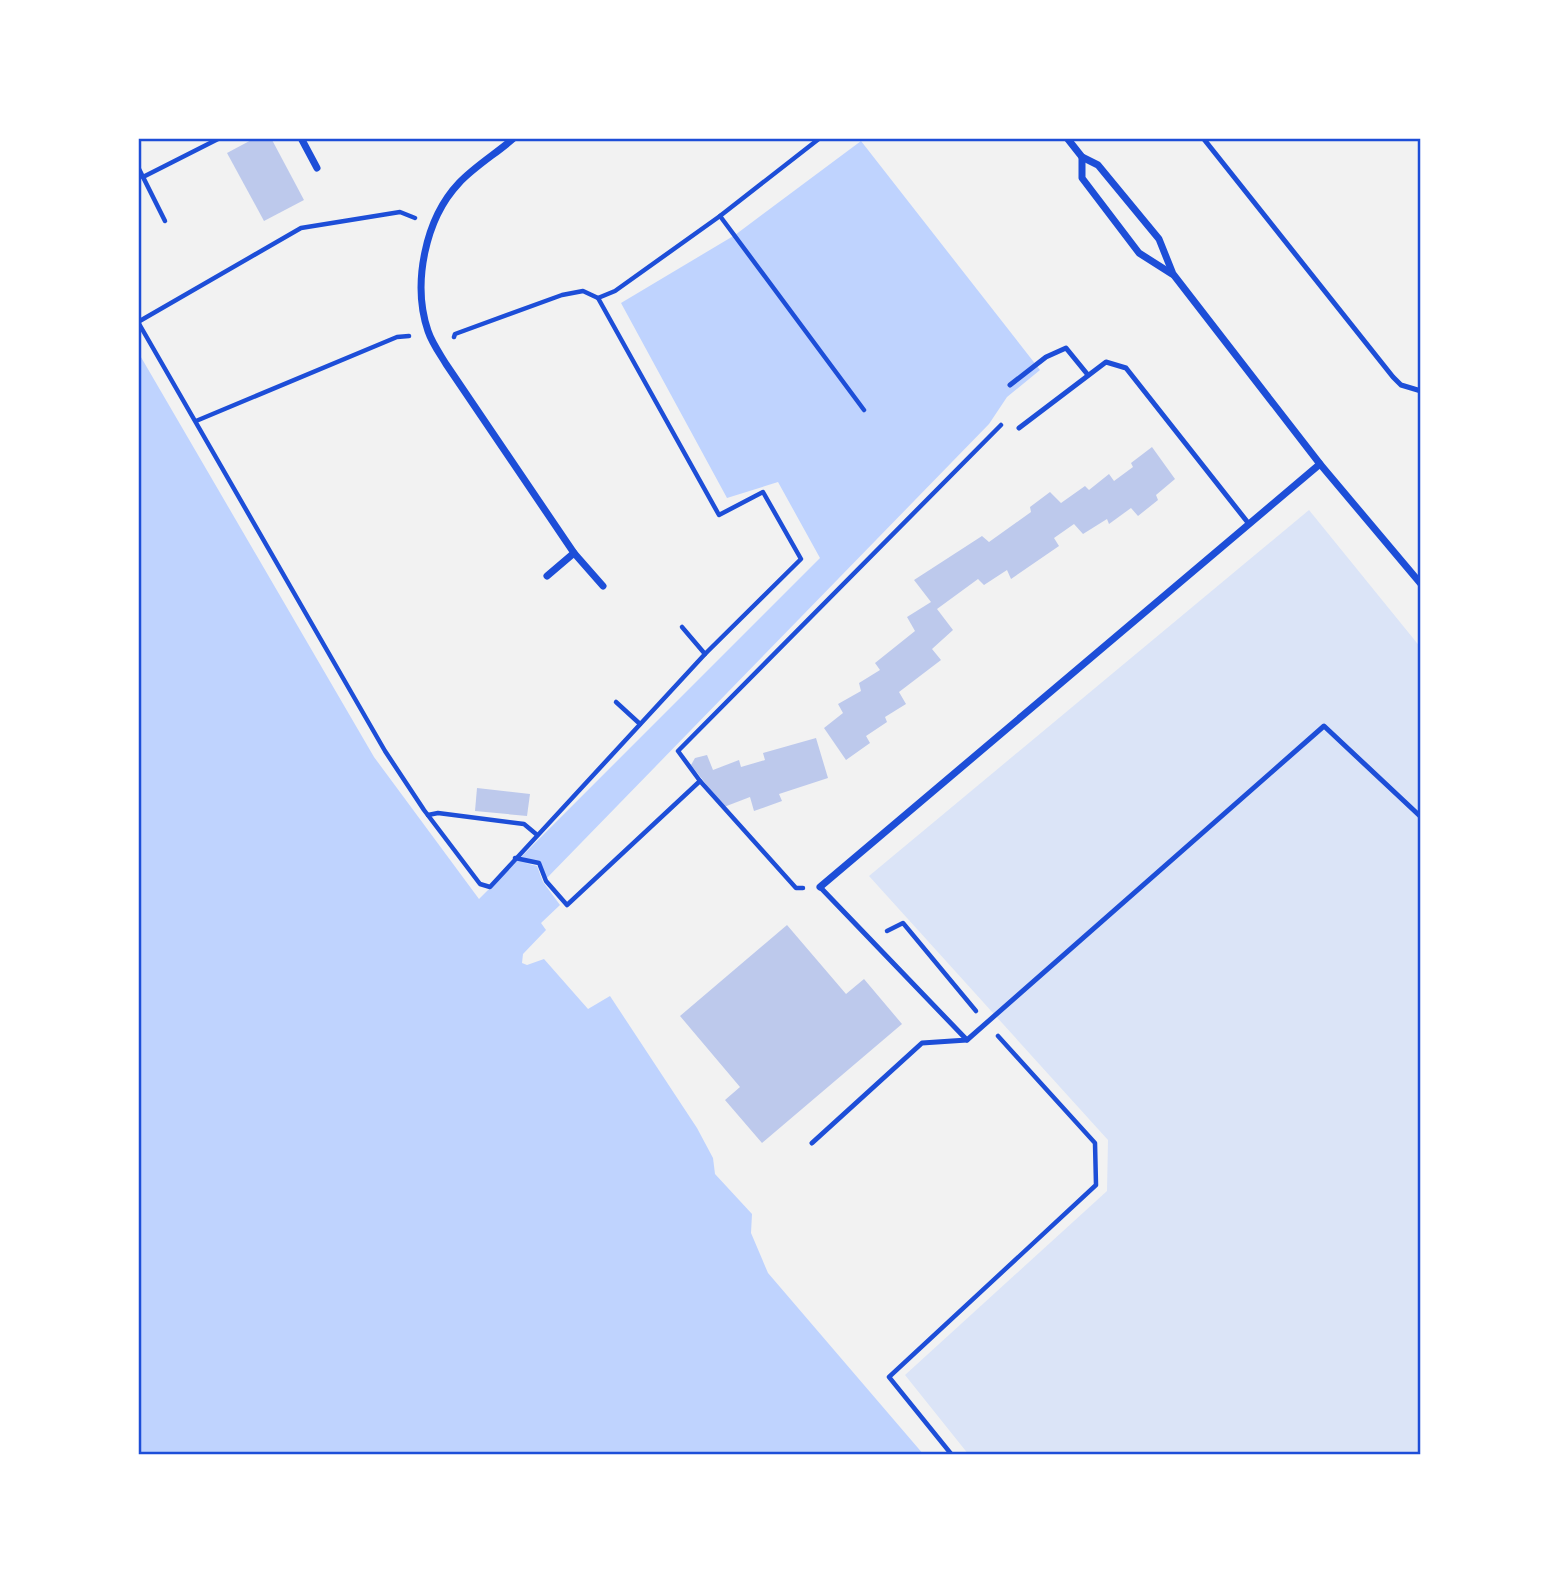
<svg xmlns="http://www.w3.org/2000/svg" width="1559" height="1593" viewBox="0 0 1559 1593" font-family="'Golos Text',sans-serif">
<rect width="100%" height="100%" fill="#f2f2f2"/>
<polygon fill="#dbe4f7" points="1309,510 1421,648 1421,1455 969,1455 905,1375 1107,1191 1108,1140 869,876"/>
<polygon fill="#bfd3fe" points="861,141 1040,370 1007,397 989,424 544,881 538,865 525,863 537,866 543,882 560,905 541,923 546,930 523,954 522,963 527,965 544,959 588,1009 610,996 697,1128 713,1158 715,1174 752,1214 751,1233 768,1273 924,1455 138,1455 138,352 374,757 479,899 820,558 778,482 727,498 621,303 735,235"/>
<g fill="#bdc9ec">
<polygon points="255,138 271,138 304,200 264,221 227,153"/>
<polygon points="1152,447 1175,479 1156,495 1158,500 1138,516 1131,508 1109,524 1107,519 1083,534 1074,524 1054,538 1059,546 1011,579 1007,570 984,585 978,579 937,609 953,630 932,649 941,660 899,692 906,704 885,717 887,722 866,736 870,743 846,760 824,728 843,713 838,704 861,691 859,683 880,670 875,663 915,631 907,617 931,602 914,580 982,536 989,542 1031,512 1030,507 1050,492 1061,503 1085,486 1089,490 1109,474 1114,481 1133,467 1131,463"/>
<polygon points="816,738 828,778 779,794 782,801 754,811 750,797 724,807 691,765 695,758 707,755 713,770 739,760 741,767 765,760 763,753"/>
<polygon points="477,788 530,794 527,816 475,811"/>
<polygon points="787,925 846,994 864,979 902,1024 762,1143 725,1100 740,1087 680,1016"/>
</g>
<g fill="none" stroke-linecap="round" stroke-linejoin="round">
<g stroke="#1d4ed8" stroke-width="4.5">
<polyline points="138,167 143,177 220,138"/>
<polyline points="143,177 165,221"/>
<polyline points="720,216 864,410"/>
<polyline points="598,298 615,291 720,216 820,138"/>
<polyline points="138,322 385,751 424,810 480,884 490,887 705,654 801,559 763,492 719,515 598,298 583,291 562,295 455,334 454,337"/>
<polyline points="138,322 301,228 400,212 415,218"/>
<polyline points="196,421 397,337 409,336"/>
<polyline points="682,627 705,654"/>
<polyline points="616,702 640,724"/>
<polyline points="700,781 678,751 1001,425"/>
<polyline points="428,815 438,813 524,824 536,834"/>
<polyline points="515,858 539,863 546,881 567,905 700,781 796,888 803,888"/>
<polyline points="887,931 903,923 976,1011"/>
<polyline points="952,1455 889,1377 1096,1185 1095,1143 998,1036"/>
</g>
<g stroke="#1d4ed8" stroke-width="5">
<polyline points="1203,138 1393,377 1401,385 1421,391"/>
<polyline points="1010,385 1046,357 1066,348 1088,375"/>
<polyline points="1019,428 1106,362 1126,368 1249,524"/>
<polyline points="967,1040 1324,726 1421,817"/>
<polyline points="812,1143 922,1043 967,1040 820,887"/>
</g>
<g stroke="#1d4ed8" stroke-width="7">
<polyline points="301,138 317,168"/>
<path d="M514 138C497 153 475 166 459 183 425 219 412 284 428 331 432 343 440 354 446 364L574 553 603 586"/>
<polyline points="1067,138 1082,157 1098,165 1159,239 1173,274 1320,464 1421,584"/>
<polyline points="1082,157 1082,178 1139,253 1172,274"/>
<polyline points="547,576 574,553"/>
<polyline points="820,887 1320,464"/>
</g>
</g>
<rect width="1559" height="1593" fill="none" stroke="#ffffff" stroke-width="280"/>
<rect x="140" y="140" width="1279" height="1313" fill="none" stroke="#1d4ed8" stroke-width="2.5"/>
</svg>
